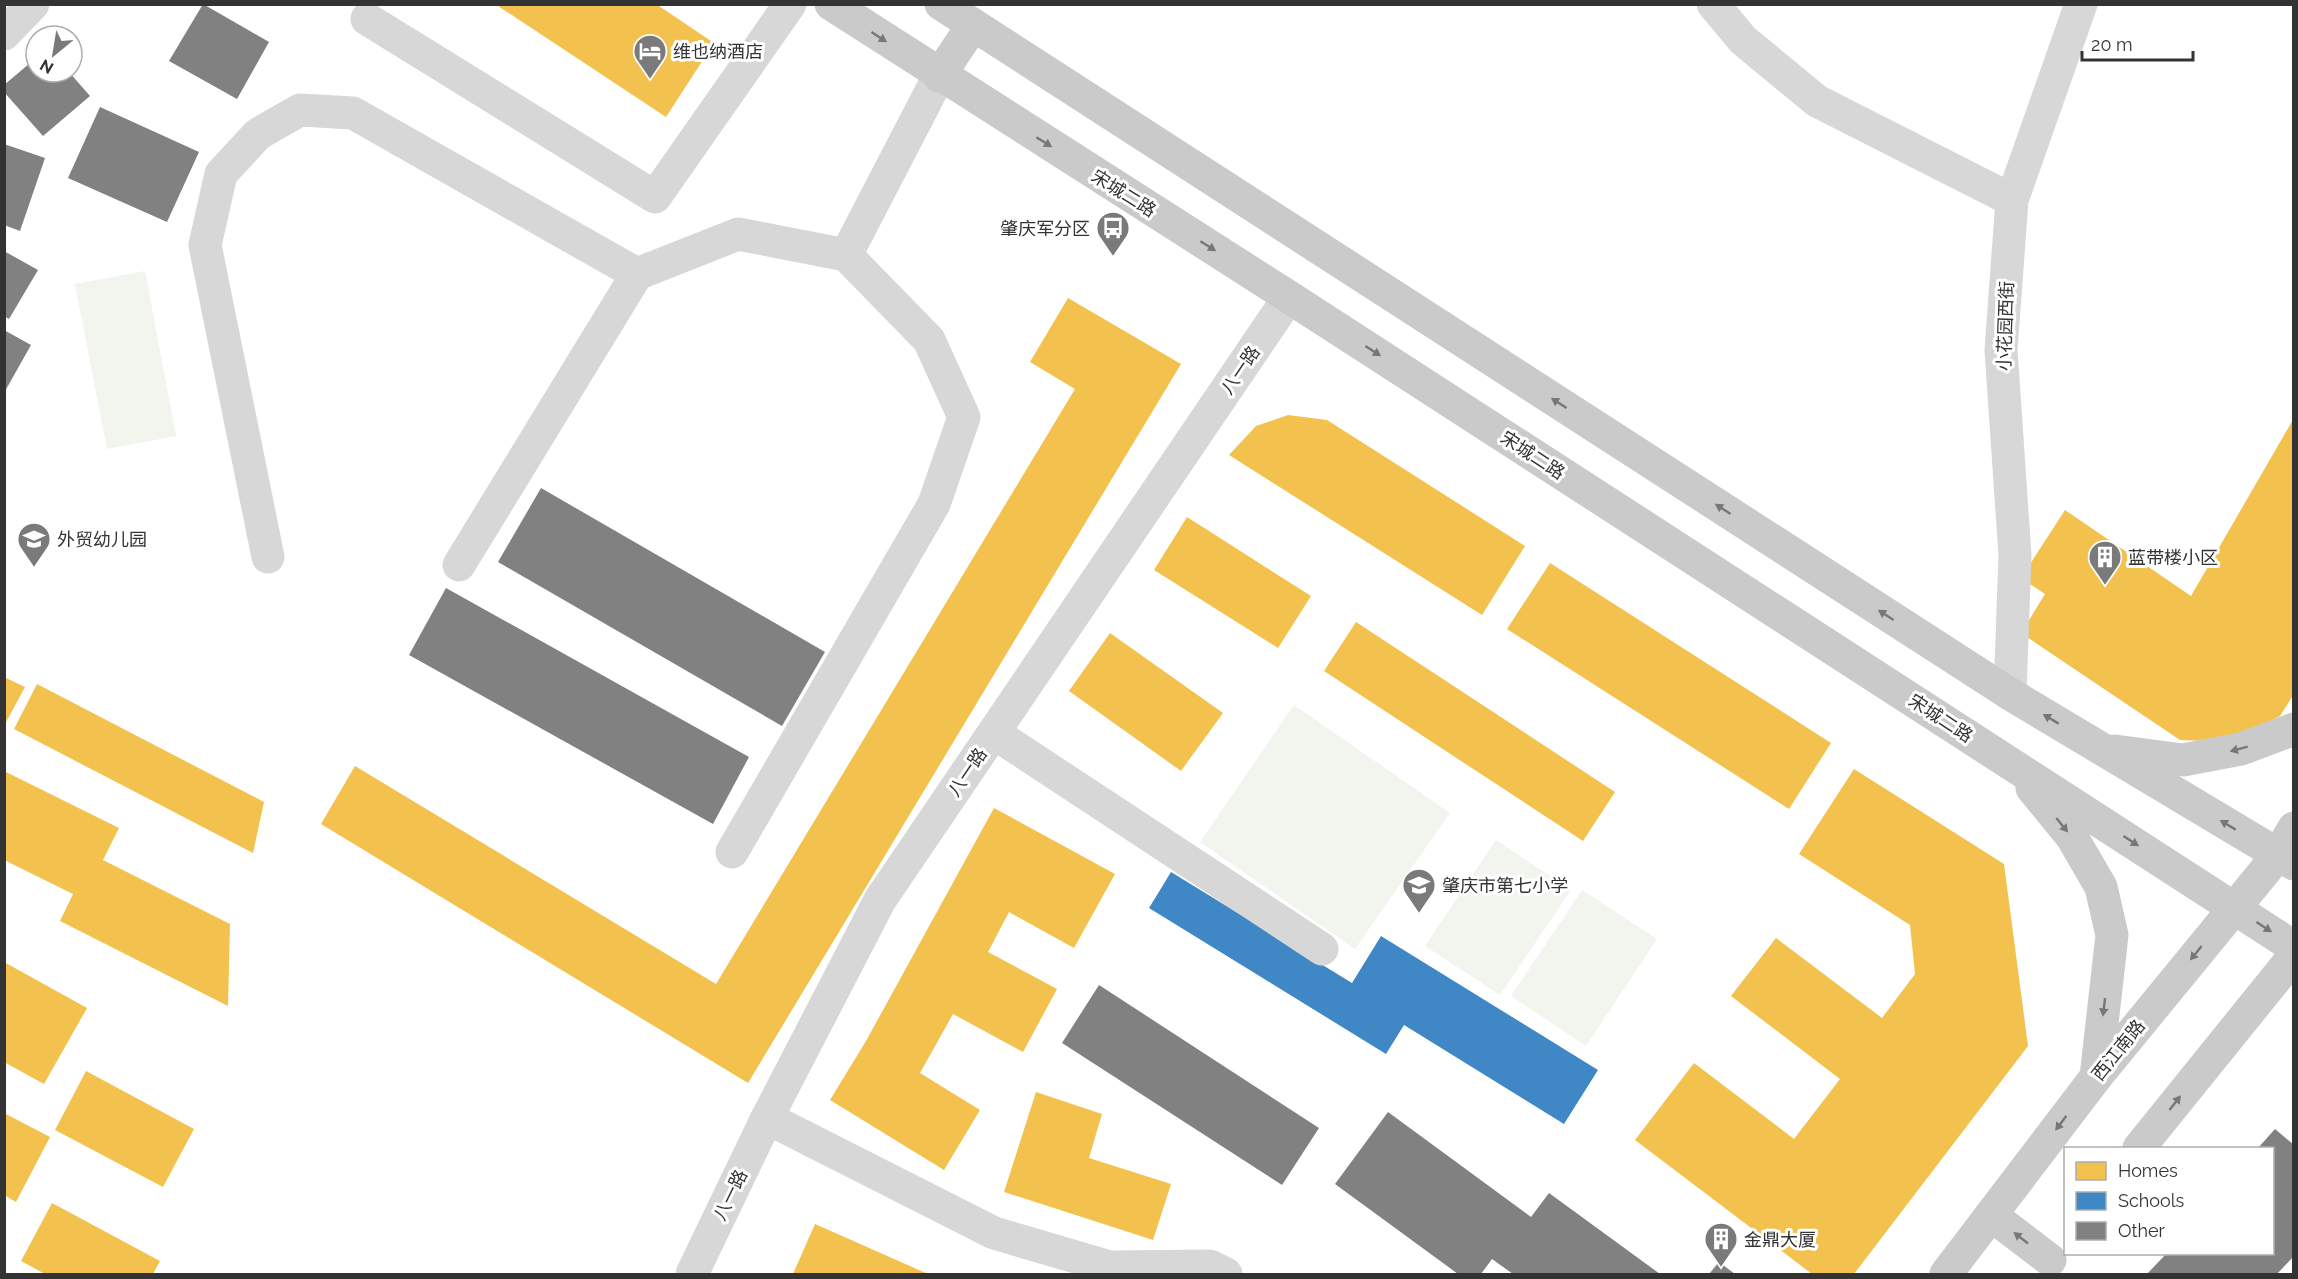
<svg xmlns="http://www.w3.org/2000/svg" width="2298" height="1279" viewBox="0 0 2298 1279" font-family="Raleway,'Noto Sans SC',sans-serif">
<rect width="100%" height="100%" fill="#fff"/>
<g fill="#f1f5ed">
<polygon points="145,271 176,436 107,449 75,284"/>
<polygon points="1294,705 1450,813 1355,949 1200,842"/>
<polygon points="1496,840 1571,890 1500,995 1425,946"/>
<polygon points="1582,890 1657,939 1586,1046 1511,996"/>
</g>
<g fill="#f2c14e">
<polygon points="495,4 656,4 714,43 666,117"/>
<polygon points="1068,298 1181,364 748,1083 321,824 355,766 716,984 1075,389 1030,362"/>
<polygon points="1288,415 1327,420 1525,546 1482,615 1229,455 1256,426"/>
<polygon points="2294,418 2294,694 2280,716 2230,742 2180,740 2021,633 2045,594 2021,578 2065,510 2191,596"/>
<polygon points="1187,517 1311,596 1278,648 1154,570"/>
<polygon points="1550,563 1831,743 1789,809 1507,629"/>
<polygon points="1356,622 1615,792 1583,841 1324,671"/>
<polygon points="1110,633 1223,713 1181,771 1069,691"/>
<polygon points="4,677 25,687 4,726"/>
<polygon points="37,684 264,802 253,853 14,729"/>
<polygon points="1854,769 2004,864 2028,1046 1854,1274 1812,1274 1635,1140 1694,1063 1794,1139 1840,1079 1731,996 1776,938 1882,1018 1915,974 1910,925 1799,854"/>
<polygon points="4,771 119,828 103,860 230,924 228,1006 60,921 73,894 4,860"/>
<polygon points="994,808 1115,874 1074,948 1009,912 988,952 1057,989 1023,1052 953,1014 920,1073 980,1110 944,1170 830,1100 866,1041"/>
<polygon points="4,962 87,1008 44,1084 4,1062"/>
<polygon points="86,1071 194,1129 163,1187 55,1130"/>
<polygon points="1036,1092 1102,1114 1089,1158 1171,1184 1153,1240 1004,1192"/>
<polygon points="4,1113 50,1137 16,1202 4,1195"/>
<polygon points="52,1203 160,1261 153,1274 45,1274 21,1261"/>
<polygon points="815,1224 928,1274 793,1274"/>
</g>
<polygon fill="#3f88c5" points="1171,872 1352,983 1381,936 1598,1070 1564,1124 1404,1025 1386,1054 1149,908"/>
<g fill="#818181">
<polygon points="203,4 269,42 237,99 169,61"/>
<polygon points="36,58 36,72 69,72 90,96 43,136 4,92 4,85"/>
<polygon points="100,107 199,152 167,222 68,178"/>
<polygon points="4,144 45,158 20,231 4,225"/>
<polygon points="4,251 38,270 9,319 4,316"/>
<polygon points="4,330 31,345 4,393"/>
<polygon points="541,488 825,652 782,726 498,562"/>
<polygon points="446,588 749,757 713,824 409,655"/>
<polygon points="1099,985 1319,1128 1282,1185 1062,1043"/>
<polygon points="1388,1112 1531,1217 1549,1193 1660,1274 1513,1274 1492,1259 1481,1274 1458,1274 1335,1184"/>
<polygon points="2275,1129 2294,1145 2294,1256 2277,1274 2147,1274 2166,1254 2272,1254 2272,1148 2258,1148"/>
<polygon points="1719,1262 1735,1274 1709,1274"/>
</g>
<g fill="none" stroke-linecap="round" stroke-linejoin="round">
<g stroke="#d7d7d7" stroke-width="33">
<polyline points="1713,4 1743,40 1817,101 2012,200"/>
<polyline points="367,19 655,197 790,4"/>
<polyline points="4,34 33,4"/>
<polyline points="846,255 939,76"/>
<polyline points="268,557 205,245 221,174 258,134 300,110 353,113 637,274"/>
<polyline points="459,565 637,274 738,234 846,255 929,340 964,417 934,504 732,852"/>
<polyline points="2010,694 2015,555 2001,350 2012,200 2081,4"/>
<polyline points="994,733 1322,949"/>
<polyline points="767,1118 994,1233 1110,1267 1210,1266 1226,1274"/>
<polyline points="692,1274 767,1118 880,900 1289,297"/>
</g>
<g stroke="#cacaca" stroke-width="33">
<polyline points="831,4 1289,297 2294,947"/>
<polyline points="941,4 2010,694 2294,864"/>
<polyline points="939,76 973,25"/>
<polyline points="2115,751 2183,760 2241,749 2294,729"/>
<polyline points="2032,788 2072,837 2101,887 2112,935 2096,1077"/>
<polyline points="2139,1148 2294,956"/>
<polyline points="1991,1215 2050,1260"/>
<polyline points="1946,1274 2096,1077 2278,855 2294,828"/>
</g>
</g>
<defs><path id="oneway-solid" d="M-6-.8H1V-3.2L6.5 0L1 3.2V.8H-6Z" transform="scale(1.5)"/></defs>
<g fill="#777">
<use href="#oneway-solid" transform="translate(879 37) rotate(33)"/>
<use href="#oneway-solid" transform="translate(1044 142) rotate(32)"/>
<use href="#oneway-solid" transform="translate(1208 246) rotate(32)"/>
<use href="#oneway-solid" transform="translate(1373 351) rotate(33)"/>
<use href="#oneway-solid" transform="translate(1559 403) rotate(-147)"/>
<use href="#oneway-solid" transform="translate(1723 509) rotate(-147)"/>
<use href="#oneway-solid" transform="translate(1886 615) rotate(-147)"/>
<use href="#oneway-solid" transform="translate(2051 719) rotate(-149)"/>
<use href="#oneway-solid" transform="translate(2239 749) rotate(165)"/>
<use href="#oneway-solid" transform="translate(2062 825) rotate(51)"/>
<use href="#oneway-solid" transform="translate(2228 825) rotate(-149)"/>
<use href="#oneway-solid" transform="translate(2131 841) rotate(33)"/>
<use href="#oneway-solid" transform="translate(2264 927) rotate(33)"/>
<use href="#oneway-solid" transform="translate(2196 953) rotate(129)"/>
<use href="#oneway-solid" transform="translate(2104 1007) rotate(97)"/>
<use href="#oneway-solid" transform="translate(2175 1103) rotate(-52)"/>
<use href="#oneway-solid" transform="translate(2061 1123) rotate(127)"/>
<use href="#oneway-solid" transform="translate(2021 1238) rotate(-142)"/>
</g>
<defs>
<g id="hotel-pin" transform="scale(1.725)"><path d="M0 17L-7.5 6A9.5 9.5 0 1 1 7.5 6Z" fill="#7a7a7a" stroke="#fff"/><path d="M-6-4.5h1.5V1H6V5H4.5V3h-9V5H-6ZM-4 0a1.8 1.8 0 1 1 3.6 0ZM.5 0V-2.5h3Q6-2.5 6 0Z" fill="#fff"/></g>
<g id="bus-pin" transform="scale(1.725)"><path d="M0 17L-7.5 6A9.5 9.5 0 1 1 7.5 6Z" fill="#7a7a7a" stroke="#fff"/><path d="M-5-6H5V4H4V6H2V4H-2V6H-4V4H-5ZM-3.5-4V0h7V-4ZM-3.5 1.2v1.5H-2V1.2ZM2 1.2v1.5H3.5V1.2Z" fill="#fff"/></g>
<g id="school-pin" transform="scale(1.725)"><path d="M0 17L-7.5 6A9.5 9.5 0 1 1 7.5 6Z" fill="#7a7a7a" stroke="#fff"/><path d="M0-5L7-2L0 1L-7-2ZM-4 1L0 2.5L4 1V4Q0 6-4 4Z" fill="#fff"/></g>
<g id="building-pin" transform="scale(1.725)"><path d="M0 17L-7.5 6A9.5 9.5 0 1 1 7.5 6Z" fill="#7a7a7a" stroke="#fff"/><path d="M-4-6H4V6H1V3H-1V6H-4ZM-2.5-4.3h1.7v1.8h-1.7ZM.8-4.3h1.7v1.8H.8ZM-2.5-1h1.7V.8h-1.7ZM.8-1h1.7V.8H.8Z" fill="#fff"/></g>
</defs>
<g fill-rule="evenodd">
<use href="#hotel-pin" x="650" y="51"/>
<use href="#bus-pin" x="1113" y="228"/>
<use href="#school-pin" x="34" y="539"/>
<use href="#building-pin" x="2105" y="557"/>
<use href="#school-pin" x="1419" y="885"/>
<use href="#building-pin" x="1721" y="1239"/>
</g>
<g text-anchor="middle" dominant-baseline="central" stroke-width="6" stroke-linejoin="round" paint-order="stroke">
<g font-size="18" fill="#333" stroke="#fff" text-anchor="start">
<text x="673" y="51">维也纳酒店</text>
<text x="1090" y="228" text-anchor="end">肇庆军分区</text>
<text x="57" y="539">外贸幼儿园</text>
<text x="2128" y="557">蓝带楼小区</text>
<text x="1442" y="885">肇庆市第七小学</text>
<text x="1744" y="1239">金鼎大厦</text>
</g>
<g font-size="18" fill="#333" stroke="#fff">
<text transform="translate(1124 193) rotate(32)">宋城二路</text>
<text transform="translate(2005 326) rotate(-88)">小花园西街</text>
<text transform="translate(1240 370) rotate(-56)">八一路</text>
<text transform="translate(1533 455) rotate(33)">宋城二路</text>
<text transform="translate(1941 718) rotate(33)">宋城二路</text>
<text transform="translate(967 772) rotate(-56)">八一路</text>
<text transform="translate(2118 1050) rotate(-51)">西江南路</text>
<text transform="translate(730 1195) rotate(-64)">八一路</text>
</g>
</g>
<rect width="2298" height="1279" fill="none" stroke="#333333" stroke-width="12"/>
<rect x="2064" y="1147" width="210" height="108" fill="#ffffff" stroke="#adadad" stroke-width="1.5"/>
<rect x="2076" y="1162" width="30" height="18" fill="#f2c14e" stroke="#adadad" stroke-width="1.5"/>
<text x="2118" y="1177" font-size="18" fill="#333333">Homes</text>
<rect x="2076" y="1192" width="30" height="18" fill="#3f88c5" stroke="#adadad" stroke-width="1.5"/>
<text x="2118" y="1207" font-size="18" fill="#333333">Schools</text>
<rect x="2076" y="1222" width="30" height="18" fill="#818181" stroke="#adadad" stroke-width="1.5"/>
<text x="2118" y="1237" font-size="18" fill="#333333">Other</text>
<g transform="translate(54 54) rotate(210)"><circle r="28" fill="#ffffff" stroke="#adadad" stroke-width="1.5"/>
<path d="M0-4.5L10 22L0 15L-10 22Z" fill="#7a7a7a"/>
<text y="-9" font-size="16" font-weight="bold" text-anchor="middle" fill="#333333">N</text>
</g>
<path d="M2082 51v9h111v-9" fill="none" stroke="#333333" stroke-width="3"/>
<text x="2091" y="51" font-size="18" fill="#333333" stroke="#ffffff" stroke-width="4.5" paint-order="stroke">20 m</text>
</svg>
